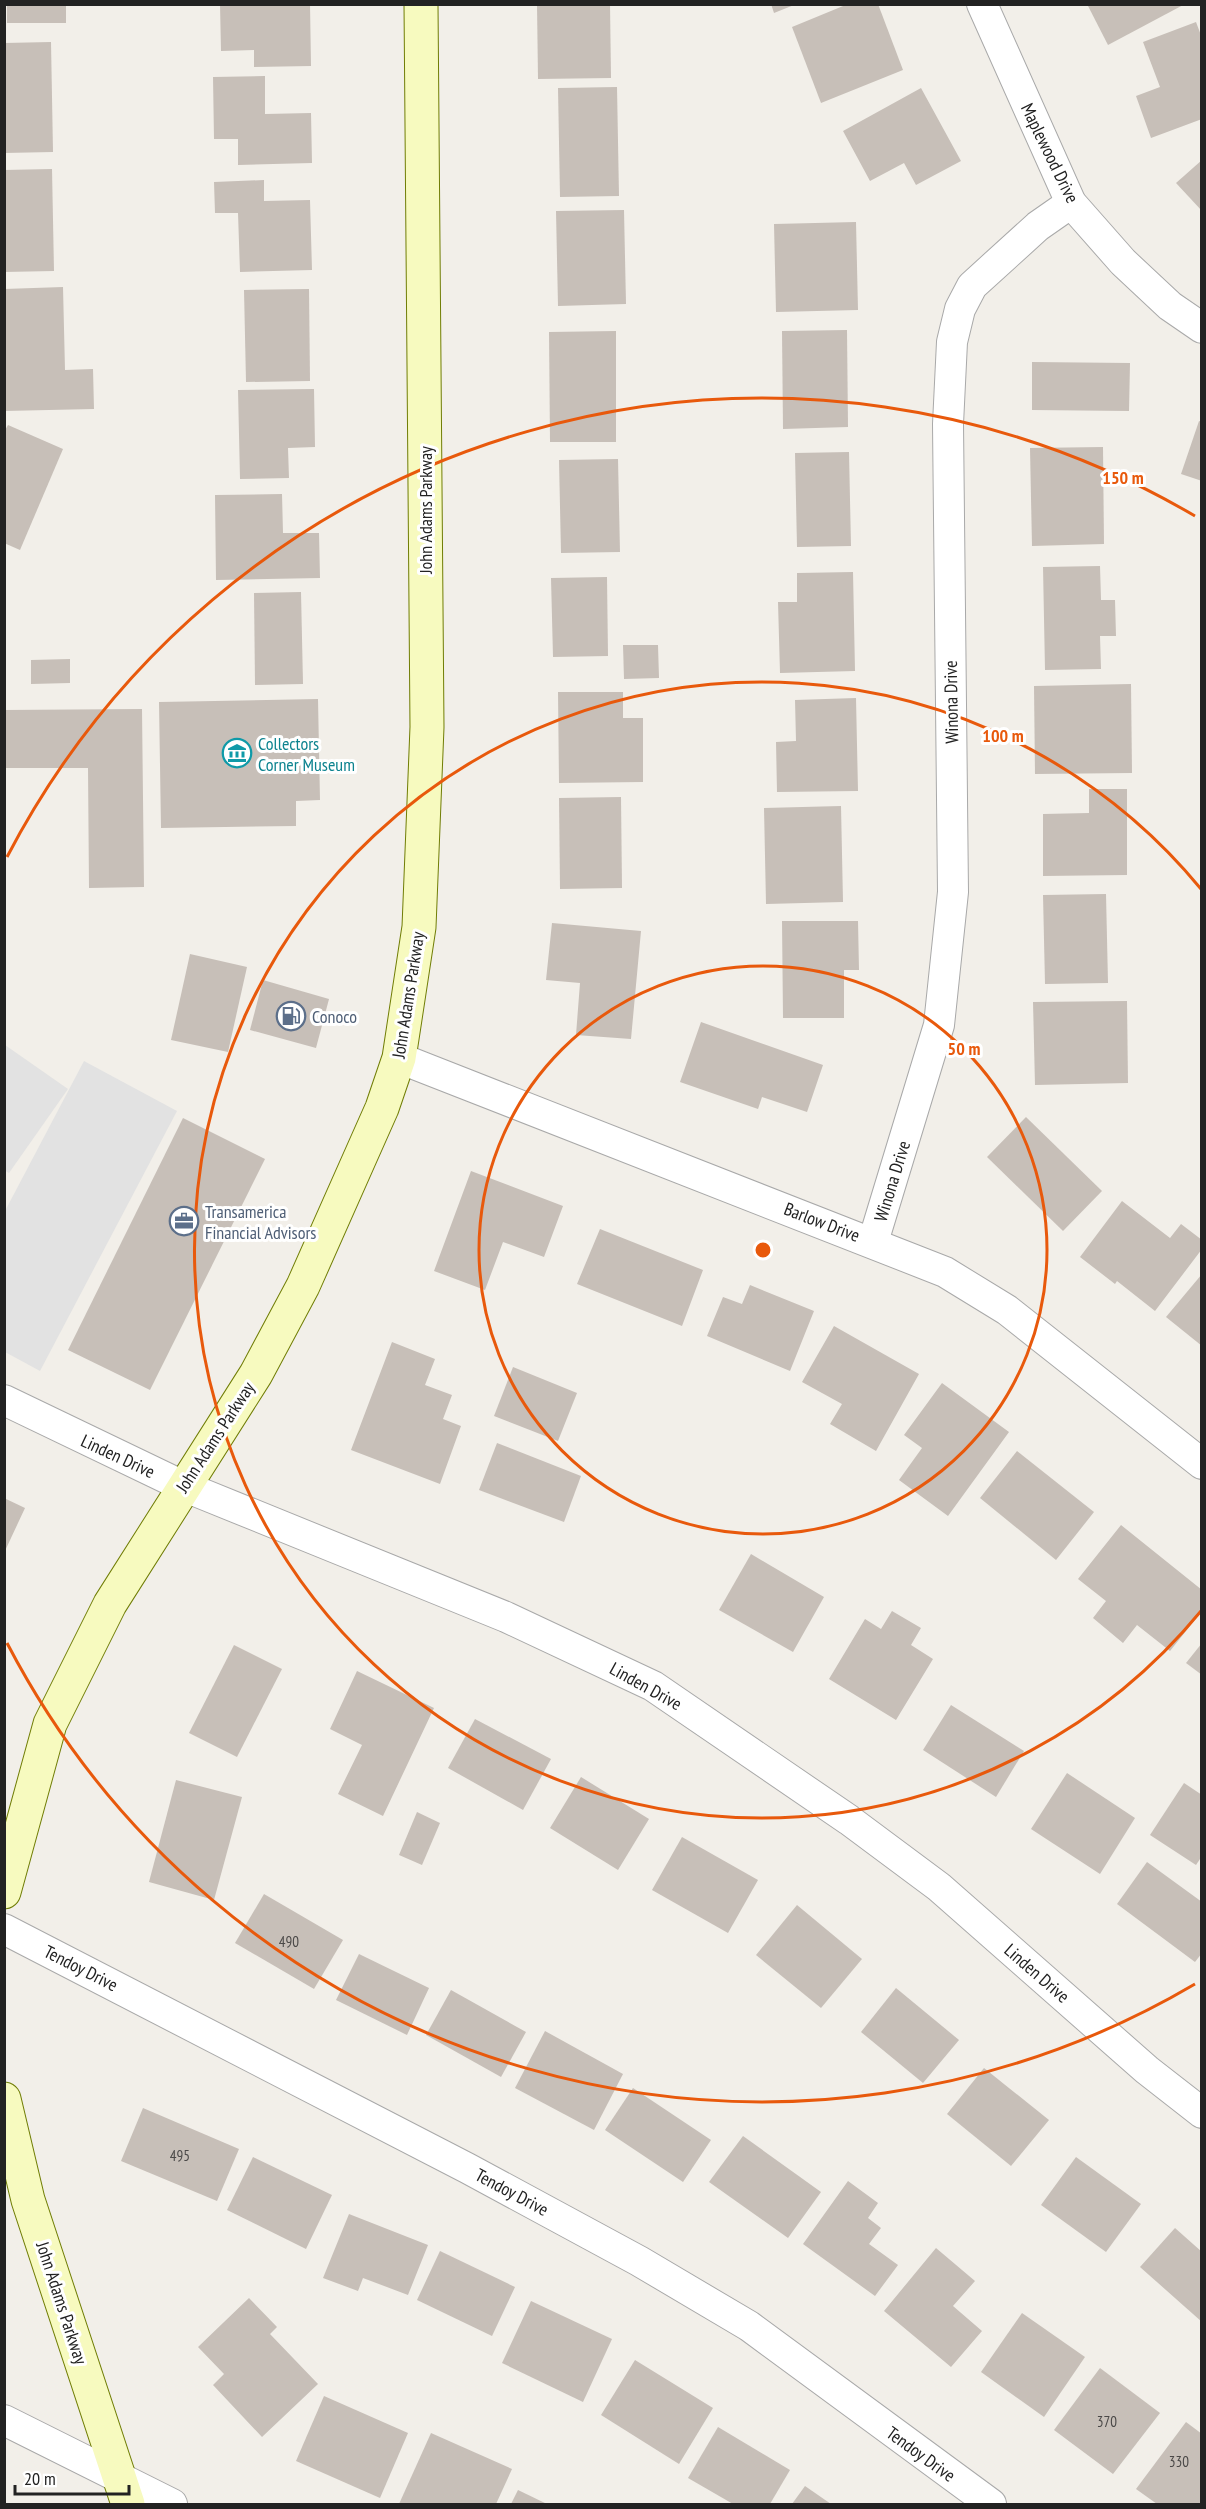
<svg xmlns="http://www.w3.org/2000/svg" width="1206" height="2509" viewBox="0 0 1206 2509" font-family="'PT Sans Narrow',sans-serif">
<rect width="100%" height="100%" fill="#f2efe9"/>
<g fill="#e2e2e2">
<polygon points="5,1045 68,1089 9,1173 4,1170"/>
<polygon points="84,1061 177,1111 40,1371 5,1352 5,1211"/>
</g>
<g fill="#c7bfb8">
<rect x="7" y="4" width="59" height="19"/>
<polygon points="220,4 310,4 311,66 254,67 254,50 221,51"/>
<polygon points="537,4 610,4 611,78 538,79"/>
<polygon points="771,4 794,4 794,5 774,13"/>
<polygon points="848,4 878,4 903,70 821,103 792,27"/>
<polygon points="1087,4 1185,4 1108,45"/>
<polygon points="1196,22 1202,38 1202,119 1151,138 1136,96 1160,87 1143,42"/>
<polygon points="51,42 53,152 4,153 4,43"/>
<polygon points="265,76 265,114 311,113 312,163 238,165 238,139 214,139 213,77"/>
<polygon points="617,87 619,196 560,197 558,88"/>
<polygon points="921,88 961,161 916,185 904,163 870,181 843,131"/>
<polygon points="1202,160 1202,211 1176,183"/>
<polygon points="52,169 54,271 4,272 4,170"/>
<polygon points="264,180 264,201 310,200 312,270 240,272 238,213 215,213 214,182"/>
<polygon points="624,210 626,304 558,306 556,211"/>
<polygon points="856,222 858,310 776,312 774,224"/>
<polygon points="63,287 65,370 93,369 94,409 4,411 4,289"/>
<polygon points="309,289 310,381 246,382 244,290"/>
<polygon points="847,330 848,427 783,429 782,331"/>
<polygon points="616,331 616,442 550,442 549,332"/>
<polygon points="1032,362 1130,363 1129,411 1032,410"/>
<polygon points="314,389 315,447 288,448 289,478 240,479 238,390"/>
<polygon points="1199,421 1202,422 1202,481 1181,474"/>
<polygon points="8,425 63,449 20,550 4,543 4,432"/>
<polygon points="1103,447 1104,544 1032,546 1030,448"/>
<polygon points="849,452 851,546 797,547 795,453"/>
<polygon points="618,459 620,552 561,553 559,460"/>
<polygon points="282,494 283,533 319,533 320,578 216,580 215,495"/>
<polygon points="1100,566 1101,600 1115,600 1116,636 1100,636 1101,669 1045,670 1043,567"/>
<polygon points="853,572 855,671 780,673 778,602 797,602 797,573"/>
<polygon points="607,577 608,656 553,657 551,578"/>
<polygon points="301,592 303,684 255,685 254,593"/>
<polygon points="623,645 658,645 659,678 624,679"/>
<polygon points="70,659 70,683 31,684 31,660"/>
<polygon points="1131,684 1132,773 1035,774 1034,686"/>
<polygon points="558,692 623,692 623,718 643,718 643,782 559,783"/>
<polygon points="856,698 858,791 777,792 776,742 796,741 795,700"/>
<polygon points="318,699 320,800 296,801 296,826 161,828 159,702"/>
<polygon points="142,709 144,887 89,888 88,768 4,768 4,710"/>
<polygon points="1089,789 1127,789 1127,875 1043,876 1043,814 1089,813"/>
<polygon points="621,797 622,888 560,889 559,798"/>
<polygon points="841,806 843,902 766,904 764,808"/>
<polygon points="1106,894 1108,983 1045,984 1043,895"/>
<polygon points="782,921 858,921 859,970 844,970 844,1018 783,1018"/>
<polygon points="552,923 641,931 631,1039 576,1035 580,983 546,980"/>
<polygon points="190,954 247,967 228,1052 171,1040"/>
<polygon points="263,980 329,999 316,1048 250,1030"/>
<polygon points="1127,1001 1128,1083 1035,1085 1033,1002"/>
<polygon points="701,1022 823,1065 807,1112 762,1097 758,1109 680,1082"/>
<polygon points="1026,1117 1102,1191 1063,1231 987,1157"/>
<polygon points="183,1118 265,1159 150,1390 68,1350"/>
<polygon points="471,1171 563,1206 544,1257 503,1242 485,1290 434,1271"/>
<polygon points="1122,1201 1170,1238 1181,1224 1202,1240 1202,1249 1155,1311 1117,1281 1115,1284 1080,1257"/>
<polygon points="600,1229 703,1270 682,1326 577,1284"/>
<polygon points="1202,1274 1202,1346 1166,1317"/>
<polygon points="750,1285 814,1311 790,1371 707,1336 723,1297 742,1304"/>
<polygon points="834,1326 919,1374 876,1451 830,1424 842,1404 802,1382"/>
<polygon points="392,1342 435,1359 425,1385 452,1395 443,1419 461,1426 440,1484 351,1450"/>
<polygon points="513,1367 577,1393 558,1441 494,1416"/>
<polygon points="942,1383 1009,1432 948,1516 899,1480 922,1448 904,1435"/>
<polygon points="497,1443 581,1476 564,1522 479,1490"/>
<polygon points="1017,1451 1094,1512 1056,1560 980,1498"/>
<polygon points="4,1498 25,1508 4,1553"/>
<polygon points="1121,1525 1202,1590 1202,1611 1170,1651 1137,1625 1123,1643 1093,1618 1106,1601 1078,1579"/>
<polygon points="751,1554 824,1597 793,1652 719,1610"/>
<polygon points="892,1611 921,1628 911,1645 933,1659 896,1720 829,1679 865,1619 881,1629"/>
<polygon points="1202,1643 1202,1675 1186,1663"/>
<polygon points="234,1645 282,1669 237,1757 189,1733"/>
<polygon points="357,1671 434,1708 383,1816 338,1794 362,1745 330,1729"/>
<polygon points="951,1705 1024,1751 996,1797 923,1750"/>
<polygon points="475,1719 551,1759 523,1810 448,1768"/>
<polygon points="1067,1773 1135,1818 1100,1874 1031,1829"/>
<polygon points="581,1777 649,1819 618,1870 550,1828"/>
<polygon points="176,1780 242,1797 214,1900 149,1882"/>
<polygon points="1184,1783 1202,1795 1202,1856 1196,1865 1150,1835"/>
<polygon points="417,1812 440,1823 422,1865 399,1855"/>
<polygon points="682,1837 758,1880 728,1933 652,1890"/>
<polygon points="1147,1862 1202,1902 1202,1953 1195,1962 1117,1904"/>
<polygon points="264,1894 343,1940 314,1989 235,1943"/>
<polygon points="797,1905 862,1959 821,2008 756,1955"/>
<polygon points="359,1954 429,1988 407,2035 336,2000"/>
<polygon points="896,1988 959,2040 923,2083 861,2032"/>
<polygon points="451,1990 526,2032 501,2077 426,2035"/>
<polygon points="545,2031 623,2074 594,2130 515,2088"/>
<polygon points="984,2068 1049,2120 1011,2166 947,2114"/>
<polygon points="633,2088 711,2140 683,2182 605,2130"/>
<polygon points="143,2108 239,2149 217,2201 121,2161"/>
<polygon points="743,2136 821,2192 788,2238 709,2182"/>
<polygon points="253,2157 332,2195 306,2249 227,2210"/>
<polygon points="1076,2157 1141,2204 1106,2252 1041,2205"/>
<polygon points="848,2181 878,2203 868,2218 881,2228 869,2244 898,2265 875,2296 803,2244"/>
<polygon points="349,2214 428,2245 408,2295 363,2278 358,2291 323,2278"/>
<polygon points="1175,2228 1202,2252 1202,2322 1140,2267"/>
<polygon points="936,2248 975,2281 953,2306 982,2331 951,2367 884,2311"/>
<polygon points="440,2251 515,2287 492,2336 417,2300"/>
<polygon points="249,2298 277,2327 270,2334 318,2384 262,2437 213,2385 224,2374 198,2347"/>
<polygon points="531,2301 612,2339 583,2402 502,2363"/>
<polygon points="1022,2313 1085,2357 1044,2417 981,2372"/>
<polygon points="635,2360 713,2408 679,2464 601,2415"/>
<polygon points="1100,2368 1160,2413 1113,2474 1054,2430"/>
<polygon points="324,2396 408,2433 380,2498 296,2461"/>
<polygon points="1186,2422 1202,2434 1202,2504 1157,2504 1136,2489"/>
<polygon points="718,2427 790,2470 770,2504 733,2504 688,2478"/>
<polygon points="431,2433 512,2469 496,2504 399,2504"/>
<polygon points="805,2486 831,2504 792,2504"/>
<polygon points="518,2490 547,2504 511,2504"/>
</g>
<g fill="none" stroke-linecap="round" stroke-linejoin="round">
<g stroke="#a9a9a9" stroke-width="32">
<g id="street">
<polyline points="982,4 1071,203 1123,262 1170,306 1202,328"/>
<polyline points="399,1058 945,1272 1007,1310 1202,1464"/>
<polyline points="873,1242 939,1025 953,892 948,424 952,342 960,309 972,286 1038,226 1071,203"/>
<polyline points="4,1400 183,1486 506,1617 653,1686 849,1820 939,1887 1147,2070 1202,2113"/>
<polyline points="4,1929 467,2168 639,2261 749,2326 991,2504"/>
<polyline points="4,2420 172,2504"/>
</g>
</g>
<g stroke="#707d05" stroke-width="35">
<g id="secondary">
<polyline points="4,1892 50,1724 110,1604 256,1374 303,1286 382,1108 399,1058 419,927 427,727 421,4"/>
<polyline points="4,2099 28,2200 128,2504"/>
</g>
</g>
<use href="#street" stroke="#fff" stroke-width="30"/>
<use href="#secondary" stroke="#f7fabf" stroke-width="33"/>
</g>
<g fill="none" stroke="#e8590c" stroke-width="3">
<circle cx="763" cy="1250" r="284"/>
<path d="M1201 1611A568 568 0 1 1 1201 889"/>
<path d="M1195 1984A852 852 0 0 1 7 1643M7 857A852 852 0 0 1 1195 516"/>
</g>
<defs>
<g id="museum-ring" transform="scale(1.5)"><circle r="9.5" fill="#fff" stroke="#0f9aa8" stroke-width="1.5"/><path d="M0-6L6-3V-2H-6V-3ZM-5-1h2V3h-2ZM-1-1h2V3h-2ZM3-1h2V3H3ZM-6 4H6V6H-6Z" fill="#0f9aa8"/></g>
<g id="fuel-ring" transform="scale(1.5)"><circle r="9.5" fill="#fff" stroke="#5c6f8a" stroke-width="1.5"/><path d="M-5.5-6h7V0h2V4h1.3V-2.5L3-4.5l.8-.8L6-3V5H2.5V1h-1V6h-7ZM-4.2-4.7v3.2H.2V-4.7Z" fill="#5c6f8a"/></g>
<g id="office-ring" transform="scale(1.5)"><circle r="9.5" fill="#fff" stroke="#5c6f8a" stroke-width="1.5"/><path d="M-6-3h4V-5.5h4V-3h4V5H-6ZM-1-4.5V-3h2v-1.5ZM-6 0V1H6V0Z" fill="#5c6f8a"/></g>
</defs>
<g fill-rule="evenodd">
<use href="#museum-ring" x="237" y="753"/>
<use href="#fuel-ring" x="291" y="1016"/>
<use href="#office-ring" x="184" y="1221"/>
</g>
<g text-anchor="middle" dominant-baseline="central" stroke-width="6" stroke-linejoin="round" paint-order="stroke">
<g font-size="15" fill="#4b4948">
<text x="289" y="1941">490</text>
<text x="180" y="2155">495</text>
<text x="1107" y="2421">370</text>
<text x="1179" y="2461">330</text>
</g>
<g font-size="18" fill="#222" stroke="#fff">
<text transform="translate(1050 153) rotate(64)">Maplewood Drive</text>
<text transform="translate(425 510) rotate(-90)">John Adams Parkway</text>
<text transform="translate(951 702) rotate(-91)">Winona Drive</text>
<text transform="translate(408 995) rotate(-81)">John Adams Parkway</text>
<text transform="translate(892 1181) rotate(-73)">Winona Drive</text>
<text transform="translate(822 1222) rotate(21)">Barlow Drive</text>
<text transform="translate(215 1437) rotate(-57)">John Adams Parkway</text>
<text transform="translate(118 1456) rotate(25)">Linden Drive</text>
<text transform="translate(646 1686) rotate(29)">Linden Drive</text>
<text transform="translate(81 1968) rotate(27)">Tendoy Drive</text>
<text transform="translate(1037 1973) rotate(41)">Linden Drive</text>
<text transform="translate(512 2192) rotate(28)">Tendoy Drive</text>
<text transform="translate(62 2303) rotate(72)">John Adams Parkway</text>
<text transform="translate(921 2454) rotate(36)">Tendoy Drive</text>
</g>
<g font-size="18" fill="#0d838f" stroke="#fff" text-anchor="start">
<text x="258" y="743">Collectors<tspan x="258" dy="21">Corner Museum</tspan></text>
</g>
<g font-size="18" fill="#4e5e75" stroke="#fff" text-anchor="start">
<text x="312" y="1016">Conoco</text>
<text x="205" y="1211">Transamerica<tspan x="205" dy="21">Financial Advisors</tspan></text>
</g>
</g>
<circle cx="763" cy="1250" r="9" fill="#e8590c" stroke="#fff" stroke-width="3"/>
<g font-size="18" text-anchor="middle" font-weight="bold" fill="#e8590c" stroke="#fff" stroke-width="6" stroke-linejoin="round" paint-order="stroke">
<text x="1123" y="484">150 m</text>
<text x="1003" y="742">100 m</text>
<text x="964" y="1055">50 m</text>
</g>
<rect width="1206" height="2509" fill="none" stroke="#222222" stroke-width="12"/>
<path d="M15 2485v9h114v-9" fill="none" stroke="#222222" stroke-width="3"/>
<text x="24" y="2485" font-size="18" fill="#222222" stroke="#ffffff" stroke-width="4.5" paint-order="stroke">20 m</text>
</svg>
